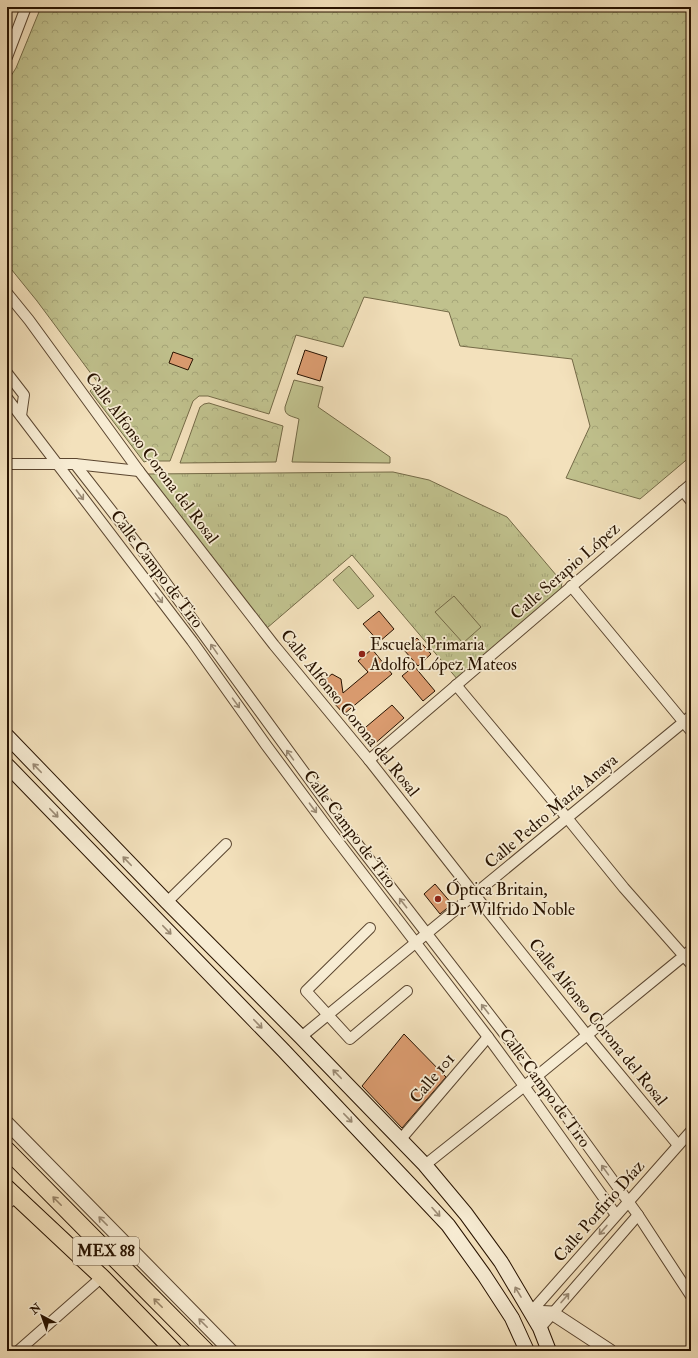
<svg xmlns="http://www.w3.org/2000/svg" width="698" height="1358" viewBox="0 0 698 1358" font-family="'IM FELL Double Pica',serif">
<defs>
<pattern id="grass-tufts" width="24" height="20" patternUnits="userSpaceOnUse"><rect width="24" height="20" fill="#c0c18d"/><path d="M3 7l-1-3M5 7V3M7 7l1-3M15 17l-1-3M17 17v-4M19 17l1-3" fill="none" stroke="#a5a578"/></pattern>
<pattern id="forest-crowns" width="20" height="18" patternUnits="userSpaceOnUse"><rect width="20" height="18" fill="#c0c18d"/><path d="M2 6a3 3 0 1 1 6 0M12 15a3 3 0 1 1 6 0" fill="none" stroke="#a5a578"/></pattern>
</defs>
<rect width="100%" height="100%" fill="#f3e1bc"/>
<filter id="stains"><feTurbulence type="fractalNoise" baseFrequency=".005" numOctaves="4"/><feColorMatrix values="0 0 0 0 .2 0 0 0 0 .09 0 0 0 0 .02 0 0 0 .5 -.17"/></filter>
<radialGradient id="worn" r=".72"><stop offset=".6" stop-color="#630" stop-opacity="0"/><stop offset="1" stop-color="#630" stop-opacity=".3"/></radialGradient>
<polygon fill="url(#grass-tufts)" stroke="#746a47" points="393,472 429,480 507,517 562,582 561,589 458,680 352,555 267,628 147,474"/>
<g fill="url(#forest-crowns)" stroke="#746a47">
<polygon points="41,7 691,7 691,456 640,499 566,478 590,426 572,359 460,346 449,312 364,297 343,347 296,335 269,414 208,396 199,396 193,401 170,461 147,461 144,462 90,391 98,383 37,301 7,264 7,82 16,68"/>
<polygon points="209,403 283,426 276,462 180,463 200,407 204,404"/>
</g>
<g fill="#c0c18d" stroke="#746a47">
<path d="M294 380 323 387 318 407 390 457V463L292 462 299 419C292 416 284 416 285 407Z"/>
<polygon points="349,566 374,596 358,609 333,580"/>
<polygon points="454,596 481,627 463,643 435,612"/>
</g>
<g fill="#db9c70" stroke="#281301">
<polygon points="305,350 327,357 320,381 297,374"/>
<polygon points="173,352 193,359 188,370 169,363"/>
<polygon points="379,611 394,629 379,642 363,624"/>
<polygon points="417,638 431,654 418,666 404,650"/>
<polygon points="372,649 392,674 344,714 333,702 339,697 325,691 323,681 332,674 341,679 343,693 368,672 358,661"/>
<polygon points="414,666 435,691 423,701 402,676"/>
<polygon points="392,705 404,718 372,746 360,732"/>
<polygon points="435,884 452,904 440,914 424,894"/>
<polygon points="404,1034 446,1077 402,1128 362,1086"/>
</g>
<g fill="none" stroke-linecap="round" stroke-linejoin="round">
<g stroke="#5b4630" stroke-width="12">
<g id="minor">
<polyline points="7,57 26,7"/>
<polyline points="7,293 29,320 139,471 274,645 369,760 475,895 587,1035 678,1145"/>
<polyline points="7,373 24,395 21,416"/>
<polyline points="7,398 192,641 266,745 330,831 488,1037 524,1086 616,1215"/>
<polyline points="7,464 75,464 139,471"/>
<polyline points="75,464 139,546 342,824 537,1076 638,1215 691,1296"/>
<polyline points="683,491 691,501"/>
<polyline points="571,586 691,731"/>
<polyline points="456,685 568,819 624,888 691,964"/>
<polyline points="369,760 691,484"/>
<polyline points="167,902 226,844"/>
<polyline points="370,928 306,991 350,1039 407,991"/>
<polyline points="301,1037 691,716"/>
<polyline points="401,1139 488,1037"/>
<polyline points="425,1165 537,1076 691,950"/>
<polyline points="7,1204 16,1197"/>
<polyline points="531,1312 691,1131"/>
<polyline points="540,1328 638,1215"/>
<polyline points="18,1351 102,1277"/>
</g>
</g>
<g stroke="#5b4630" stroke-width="15">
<g id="tertiary">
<polyline points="7,1123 231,1351"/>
<polyline points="531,1312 552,1313 610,1351"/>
</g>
</g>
<g stroke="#281301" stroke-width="16">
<g id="secondary">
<polyline points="7,736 167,902 301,1037 425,1165 466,1214 501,1262 540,1328 549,1351"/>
<polyline points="7,765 284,1051 448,1225 484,1275 512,1318 527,1351"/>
</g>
</g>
<g stroke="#281301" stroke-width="18">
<g id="primary">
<polyline points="7,1150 206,1351"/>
<polyline points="7,1188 102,1277 174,1351"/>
</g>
</g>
<use href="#minor" stroke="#f7ecd3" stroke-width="10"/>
<use href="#tertiary" stroke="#f7ecd3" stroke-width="13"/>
<use href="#secondary" stroke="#f7ecd3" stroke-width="14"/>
<use href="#primary" stroke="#f3e1bc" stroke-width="16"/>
</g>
<defs><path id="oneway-shaft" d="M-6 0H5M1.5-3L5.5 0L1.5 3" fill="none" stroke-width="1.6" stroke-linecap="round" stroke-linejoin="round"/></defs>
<g stroke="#9a8a74">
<use href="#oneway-shaft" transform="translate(80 495) rotate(53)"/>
<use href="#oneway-shaft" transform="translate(159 598) rotate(53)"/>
<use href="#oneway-shaft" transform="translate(214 649) rotate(-125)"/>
<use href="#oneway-shaft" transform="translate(236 703) rotate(54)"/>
<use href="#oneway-shaft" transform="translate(290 755) rotate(-126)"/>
<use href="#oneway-shaft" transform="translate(37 768) rotate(-134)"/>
<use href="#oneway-shaft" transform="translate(313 808) rotate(53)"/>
<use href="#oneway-shaft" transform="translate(54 813) rotate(46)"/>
<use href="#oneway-shaft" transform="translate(127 861) rotate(-134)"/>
<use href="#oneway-shaft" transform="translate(403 903) rotate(-128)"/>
<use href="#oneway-shaft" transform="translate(167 930) rotate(46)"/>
<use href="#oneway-shaft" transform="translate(485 1009) rotate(-128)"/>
<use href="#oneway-shaft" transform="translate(258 1024) rotate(46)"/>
<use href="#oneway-shaft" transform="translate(337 1074) rotate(-134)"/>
<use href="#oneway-shaft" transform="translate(348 1118) rotate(46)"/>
<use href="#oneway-shaft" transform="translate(605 1170) rotate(-126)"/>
<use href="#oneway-shaft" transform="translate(436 1212) rotate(48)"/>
<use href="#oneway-shaft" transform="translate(103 1221) rotate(-135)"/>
<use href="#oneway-shaft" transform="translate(603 1230) rotate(131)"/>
<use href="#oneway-shaft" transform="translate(518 1292) rotate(-121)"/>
<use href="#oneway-shaft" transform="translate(565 1298) rotate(-49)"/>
<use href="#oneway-shaft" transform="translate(203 1323) rotate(-135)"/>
</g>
<g stroke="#988468">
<use href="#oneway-shaft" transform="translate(57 1201) rotate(-135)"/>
<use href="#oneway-shaft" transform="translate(158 1303) rotate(-135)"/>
</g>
<g fill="#8f2418" stroke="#f7ecd3" stroke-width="1.5">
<circle cx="362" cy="654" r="4"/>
<circle cx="438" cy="899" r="4"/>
</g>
<g text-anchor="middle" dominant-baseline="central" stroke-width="3.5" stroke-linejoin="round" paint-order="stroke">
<rect fill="#f7ecd3" stroke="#665440" stroke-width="1" x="73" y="1237" width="66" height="28" rx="3"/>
<g font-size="16" font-weight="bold" fill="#281301">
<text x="106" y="1251">MEX 88</text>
</g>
<g font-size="17" fill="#281301" stroke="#f7ecd3">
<text transform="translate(152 458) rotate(53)">Calle Alfonso Corona del Rosal</text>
<text transform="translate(157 569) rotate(53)">Calle Campo de Tiro</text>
<text transform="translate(565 571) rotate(-41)">Calle Serapio López</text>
<text transform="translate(350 713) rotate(51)">Calle Alfonso Corona del Rosal</text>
<text transform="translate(551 811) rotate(-40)">Calle Pedro María Anaya</text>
<text transform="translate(350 829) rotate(53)">Calle Campo de Tiro</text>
<text transform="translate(598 1022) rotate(51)">Calle Alfonso Corona del Rosal</text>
<text transform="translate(432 1078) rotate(-50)">Calle 101</text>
<text transform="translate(545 1088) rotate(54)">Calle Campo de Tiro</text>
<text transform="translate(599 1211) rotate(-49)">Calle Porfirio Díaz</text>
</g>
<g font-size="17" fill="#281301" stroke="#f7ecd3" text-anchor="start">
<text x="370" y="644">Escuela Primaria<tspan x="370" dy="20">Adolfo López Mateos</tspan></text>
<text x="446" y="889">Óptica Britain,<tspan x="446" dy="20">Dr Wilfrido Noble</tspan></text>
</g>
</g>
<rect width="698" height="1358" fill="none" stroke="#f3e1bc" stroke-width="24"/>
<rect x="8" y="8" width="682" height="1342" fill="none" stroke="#281301" stroke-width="2"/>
<rect x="12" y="12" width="674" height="1334" fill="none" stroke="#281301"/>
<g transform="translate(42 1316) rotate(319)" stroke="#f7ecd3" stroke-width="3" paint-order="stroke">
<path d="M0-3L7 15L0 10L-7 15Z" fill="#281301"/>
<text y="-6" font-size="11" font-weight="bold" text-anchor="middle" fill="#281301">N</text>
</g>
<rect width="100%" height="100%" filter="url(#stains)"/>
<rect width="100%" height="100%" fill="url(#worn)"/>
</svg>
